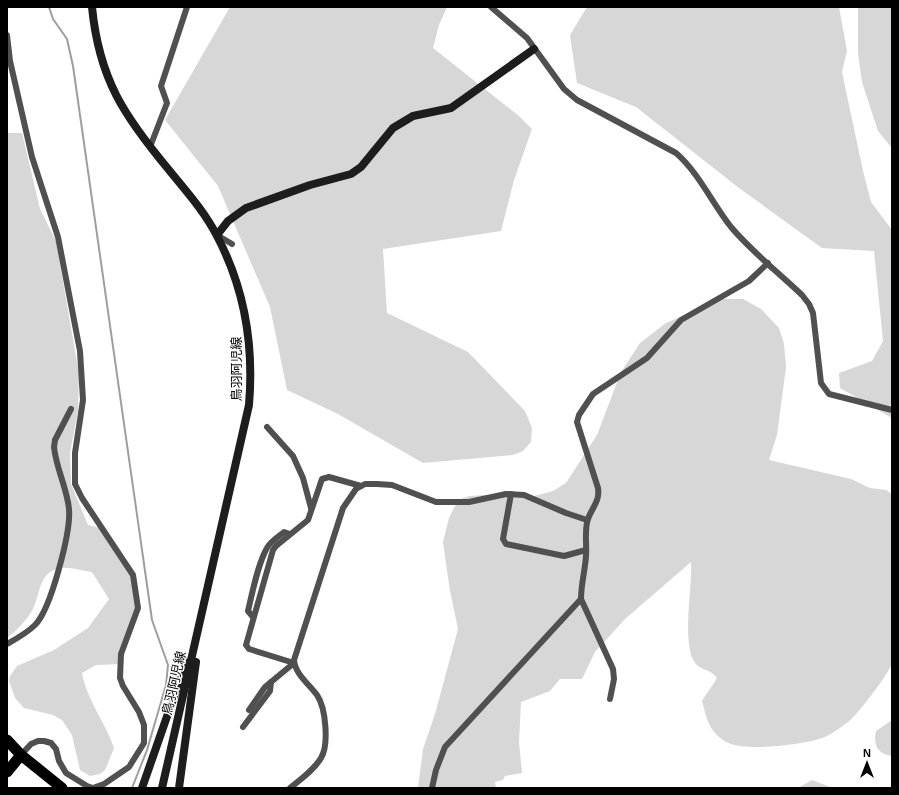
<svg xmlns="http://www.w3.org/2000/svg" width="899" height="795" viewBox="0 0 899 795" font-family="Arial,'Noto Sans JP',sans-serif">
<rect width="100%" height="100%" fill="#fff"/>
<g fill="#d7d7d7">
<polygon points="230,7 447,7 439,25 433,48 519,116 532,129 514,180 501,231 383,249 387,313 468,352 525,411 532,428 531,442 523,451 513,455 423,463 338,414 287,390 270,307 218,186 165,120"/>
<polygon points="587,7 839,7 847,51 842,72 863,171 871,202 892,230 892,418 840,388 839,373 872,361 883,341 874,251 822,248 739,188 636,107 577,83 570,35"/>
<polygon points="858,7 892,7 892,148 878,131 862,82 858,53"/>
<path d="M7 133H22L40 209 56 241 79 374 78 411 70 453 71 484 88 525 101 528 130 574 136 608 121 664 96 665 82 673C87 700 105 722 114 748L105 770 100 774 90 776 80 770 72 735 62 720 53 715 24 708 15 698 9 681 10 676 17 666 54 650 88 628 109 599 92 572C83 571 70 567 61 568 37 572 41 595 32 611 25 622 17 630 7 638Z"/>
<path d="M722 299H743L761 309 779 328 784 344 786 367 777 435 769 460 851 479 870 488 886 490 892 494V664C886 677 859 713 848 722 840 728 828 737 819 739 799 745 739 753 723 740 708 729 707 719 702 701 707 692 712 687 717 678 710 669 704 671 697 665 680 650 693 585 691 562L625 619 595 652 582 679H560L550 691 521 702 519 742 522 773 505 776 503 780 495 782 496 788H418L423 749 435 714 458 629 450 591 443 542 449 518 455 506 463 498 470 496 485 495 510 497 534 496 553 491 566 483 597 435 621 372 640 343 666 323Z"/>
<path d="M892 720V756C877 754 873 744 876 731Z"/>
<polygon points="812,780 833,788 798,788"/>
</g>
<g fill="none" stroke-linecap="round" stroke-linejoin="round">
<polyline stroke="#9e9e9e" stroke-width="2" points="49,7 53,19 67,39 73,66 152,620 168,665 166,685 147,750 132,788"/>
<g stroke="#505050" stroke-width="6">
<path d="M491 7 527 38 564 89 577 100 676 153C699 173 712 203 731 227 752 252 779 273 802 295L809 304 813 313 821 383 829 394 892 410"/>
<polyline points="7,35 10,61 32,157 58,237 80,351 83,400 75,453 75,484 82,498 133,575 138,608 121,654 120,678 123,686 139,712 144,725 144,743 129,767 104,784 93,788 87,786 66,773 59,761 56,749 51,743 44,741 38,741 31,744 21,755"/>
<polyline points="150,147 167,103 161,86 187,7"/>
<polyline points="217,235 232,244"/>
<polyline points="267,427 293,456 303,478 311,508"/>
<polyline points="511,494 503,539 506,544 564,556 586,550"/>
<polyline points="581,599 613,669 614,679 610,699"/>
<path d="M253 617 248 611C252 594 259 558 269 545 273 540 279 536 284 532L290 534"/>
<path d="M7 644C16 639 27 633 35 625 51 609 71 532 69 509 67 488 56 468 54 447L55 440 71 409"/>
<polyline points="249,710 265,687 271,682"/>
<polyline points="243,727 270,691 271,682 294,663 249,649 246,645 273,550 276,546 308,520 322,479 329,477 361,486"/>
<path d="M290 788C301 779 314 770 321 758 329 745 326 708 317 695 309 684 295 674 294 660L343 508 356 489 365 484H377L392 485 436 502H469L506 494 524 495 566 513 587 520"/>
<path d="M432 788 436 770 445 747 581 599C581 584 585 571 586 556 587 545 584 530 588 519 592 507 600 502 598 488L577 422 579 415 593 394 647 358 681 320 749 281 768 263"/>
</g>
<g stroke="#1d1d1d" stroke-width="8">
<path d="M92 7C99 79 124 116 169 170 186 191 205 212 217 236 245 289 254 346 249 405L162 788"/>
<polyline points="217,235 228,221 246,208 310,185 351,174 361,167 393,128 413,116 451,108 534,49"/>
<polyline points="142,788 186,662"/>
<polyline points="179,788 196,662"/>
</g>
<g stroke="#000" stroke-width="11">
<polyline points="7,740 21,755 62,788"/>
<polyline points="7,772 21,755"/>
</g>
</g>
<g text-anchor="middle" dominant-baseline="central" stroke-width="3" stroke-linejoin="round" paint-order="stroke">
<g font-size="13" fill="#000" stroke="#fff">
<text transform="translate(236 369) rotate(-90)">鳥羽阿児線</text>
<text transform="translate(174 683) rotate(-77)">鳥羽阿児線</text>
</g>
</g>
<rect width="899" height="795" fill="none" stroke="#000000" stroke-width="16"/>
<g transform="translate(867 763)" stroke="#ffffff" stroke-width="3" paint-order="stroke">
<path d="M0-3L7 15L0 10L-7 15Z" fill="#000000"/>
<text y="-6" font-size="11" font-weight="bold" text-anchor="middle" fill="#000000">N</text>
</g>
</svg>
